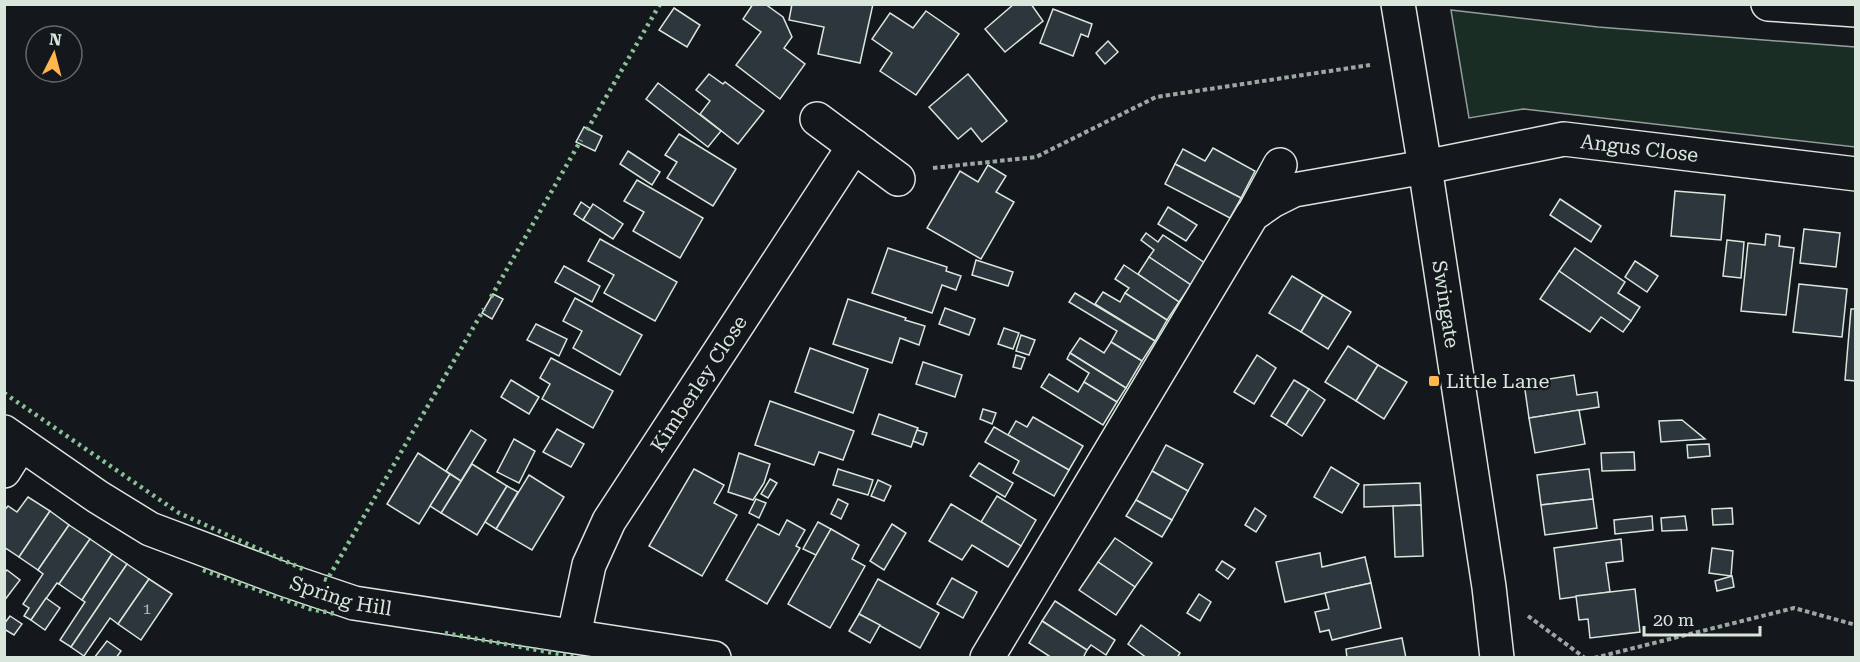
<svg xmlns="http://www.w3.org/2000/svg" width="1860" height="662" viewBox="0 0 1860 662" font-family="'Roboto Serif',serif">
<rect width="100%" height="100%" fill="#14181c"/>
<polygon fill="#1a2d24" stroke="#939e99" stroke-width="1.5" points="1451,10 1598,27 1855,47 1855,147 1523,109 1469,118"/>
<g fill="#2c363c" stroke="#d8e6dc" stroke-width="1.5">
<polygon points="753,4 765,4 783,17 792,37 784,48 805,64 780,99 736,65 761,32 743,19"/>
<polygon points="792,4 873,4 860,63 818,54 824,27 789,20"/>
<polygon points="1014,4 1031,4 1043,21 1005,52 985,29"/>
<polygon points="674,8 700,25 687,47 659,30"/>
<polygon points="1053,9 1092,24 1088,37 1081,34 1073,56 1040,43"/>
<polygon points="926,11 959,34 916,95 880,71 892,53 872,39 890,13 913,28"/>
<polygon points="1108,41 1118,52 1105,64 1096,53"/>
<polygon points="709,74 723,84 725,82 764,111 738,144 700,114 710,101 696,90"/>
<polygon points="968,74 1007,121 982,142 971,128 958,139 929,107"/>
<polygon points="658,83 721,131 708,147 646,99"/>
<polygon points="584,127 602,136 595,151 576,142"/>
<polygon points="679,134 736,169 713,206 667,178 677,162 665,155"/>
<polygon points="1213,148 1255,171 1241,198 1175,164 1183,149 1205,161"/>
<polygon points="628,151 660,172 652,185 620,164"/>
<polygon points="1175,164 1241,198 1230,218 1165,184"/>
<polygon points="988,165 1006,176 996,192 1014,202 981,259 927,228 960,171 978,182"/>
<polygon points="637,180 703,218 680,258 633,231 644,212 624,201"/>
<polygon points="1675,191 1725,195 1721,240 1671,236"/>
<polygon points="1560,199 1601,226 1591,242 1550,215"/>
<polygon points="581,202 591,209 583,220 574,214"/>
<polygon points="593,204 623,224 613,239 583,220"/>
<polygon points="1168,207 1197,225 1186,241 1158,224"/>
<polygon points="1804,229 1840,233 1836,267 1800,263"/>
<polygon points="1146,233 1158,242 1163,235 1205,263 1191,285 1149,257 1154,250 1141,240"/>
<polygon points="1766,234 1780,236 1779,246 1794,248 1786,315 1741,311 1748,243 1765,245"/>
<polygon points="600,239 677,282 655,321 604,293 614,275 588,261"/>
<polygon points="1727,240 1744,242 1741,278 1723,276"/>
<polygon points="888,248 947,267 946,271 961,276 956,290 942,285 932,313 872,293"/>
<polygon points="1575,248 1625,282 1618,293 1640,307 1631,321 1559,271"/>
<polygon points="1149,257 1191,285 1179,302 1138,274"/>
<polygon points="976,260 1013,272 1008,286 972,275"/>
<polygon points="1635,261 1658,276 1647,292 1625,277"/>
<polygon points="1124,265 1179,302 1167,320 1125,293 1129,288 1115,279"/>
<polygon points="564,266 600,286 592,302 555,282"/>
<polygon points="1559,271 1631,321 1623,332 1601,317 1590,332 1540,299"/>
<polygon points="1292,276 1323,295 1301,332 1269,313"/>
<polygon points="1799,284 1847,289 1842,337 1793,332"/>
<polygon points="1103,292 1120,302 1125,293 1167,320 1155,341 1095,304"/>
<polygon points="1075,293 1155,341 1142,361 1111,342 1117,331 1069,302"/>
<polygon points="493,294 503,299 492,319 482,313"/>
<polygon points="1323,295 1351,312 1328,349 1301,332"/>
<polygon points="575,298 642,335 620,375 573,348 582,331 563,321"/>
<polygon points="848,299 906,318 905,320 925,326 919,345 900,338 892,363 833,344"/>
<polygon points="945,308 975,319 969,335 939,324"/>
<polygon points="1851,309 1856,309 1856,381 1845,380"/>
<polygon points="536,324 567,339 559,356 527,340"/>
<polygon points="1004,328 1019,333 1013,349 998,344"/>
<polygon points="1021,335 1035,340 1029,355 1016,351"/>
<polygon points="1080,338 1104,353 1111,342 1142,361 1126,388 1070,353"/>
<polygon points="1348,346 1378,365 1356,401 1325,382"/>
<polygon points="810,348 868,369 853,413 795,392"/>
<polygon points="1070,353 1126,388 1117,402 1084,382 1089,373 1067,359"/>
<polygon points="1016,355 1025,358 1021,369 1013,367"/>
<polygon points="1257,355 1276,368 1254,404 1234,392"/>
<polygon points="551,358 613,391 593,428 542,399 550,384 540,378"/>
<polygon points="923,362 962,375 955,397 916,384"/>
<polygon points="1378,365 1407,382 1384,419 1356,401"/>
<polygon points="1049,374 1078,392 1084,382 1117,402 1103,425 1041,387"/>
<polygon points="1574,375 1577,395 1597,392 1599,407 1529,418 1524,383"/>
<polygon points="511,380 539,397 529,414 501,397"/>
<polygon points="1294,380 1309,389 1286,425 1271,416"/>
<polygon points="1309,389 1325,400 1302,436 1286,425"/>
<polygon points="770,401 854,431 843,460 819,452 814,465 755,445"/>
<polygon points="983,409 996,413 992,424 980,419"/>
<polygon points="1579,410 1585,444 1535,453 1529,418"/>
<polygon points="879,414 918,428 911,447 872,434"/>
<polygon points="1033,417 1083,446 1069,470 1008,435 1016,421 1027,427"/>
<polygon points="1682,420 1705,439 1661,442 1659,421"/>
<polygon points="994,427 1069,470 1054,496 1013,473 1019,461 985,442"/>
<polygon points="557,429 584,444 571,467 543,452"/>
<polygon points="471,430 486,440 461,481 446,471"/>
<polygon points="917,430 927,433 923,445 913,441"/>
<polygon points="514,439 535,451 519,483 497,472"/>
<polygon points="1709,444 1710,456 1688,458 1687,445"/>
<polygon points="1166,445 1203,464 1188,491 1152,471"/>
<polygon points="1634,452 1635,470 1602,471 1601,453"/>
<polygon points="418,453 450,474 419,524 387,504"/>
<polygon points="739,453 770,464 764,483 753,500 728,492"/>
<polygon points="979,463 1013,483 1005,497 970,476"/>
<polygon points="472,464 507,486 477,535 441,513"/>
<polygon points="1331,467 1359,484 1342,513 1314,497"/>
<polygon points="694,469 724,485 714,503 737,515 702,576 649,546"/>
<polygon points="838,469 873,480 868,495 833,485"/>
<polygon points="1589,469 1593,499 1541,505 1537,475"/>
<polygon points="1152,471 1188,491 1172,520 1136,500"/>
<polygon points="450,474 461,481 441,513 430,506"/>
<polygon points="529,475 564,497 532,550 496,529"/>
<polygon points="770,479 777,483 768,498 761,494"/>
<polygon points="878,480 891,486 884,501 871,496"/>
<polygon points="1420,483 1421,505 1364,507 1364,485"/>
<polygon points="507,486 518,492 496,529 485,522"/>
<polygon points="997,496 1036,520 1021,546 981,522"/>
<polygon points="28,497 50,511 19,557 4,547 4,511 8,506 17,512"/>
<polygon points="756,499 766,503 759,518 749,513"/>
<polygon points="838,499 848,504 841,519 831,514"/>
<polygon points="1593,499 1597,528 1545,535 1541,505"/>
<polygon points="1136,500 1172,520 1162,537 1126,516"/>
<polygon points="951,504 1021,546 1008,567 972,545 962,560 929,541"/>
<polygon points="1421,505 1423,556 1395,557 1393,506"/>
<polygon points="1255,508 1266,516 1256,532 1245,525"/>
<polygon points="1732,508 1733,524 1713,525 1712,509"/>
<polygon points="50,511 69,525 38,570 19,557"/>
<polygon points="1652,516 1653,530 1615,534 1614,520"/>
<polygon points="1685,516 1687,530 1662,531 1661,518"/>
<polygon points="787,520 805,530 796,546 800,548 767,604 726,580 758,524 779,535"/>
<polygon points="818,522 831,529 816,555 803,549"/>
<polygon points="892,524 906,533 884,570 870,561"/>
<polygon points="69,525 90,539 59,584 57,583 31,620 24,616 29,608 23,604 43,574 38,570"/>
<polygon points="831,529 859,545 852,559 865,566 830,628 788,604"/>
<polygon points="1115,538 1152,563 1135,587 1098,562"/>
<polygon points="90,539 112,554 82,600 59,584"/>
<polygon points="1621,539 1623,561 1606,563 1610,592 1560,599 1554,548"/>
<polygon points="1712,548 1733,551 1731,576 1709,573"/>
<polygon points="1320,553 1322,567 1365,557 1371,583 1285,602 1276,562"/>
<polygon points="112,554 127,564 71,647 60,640 85,602 82,600"/>
<polygon points="1222,561 1235,569 1228,579 1216,570"/>
<polygon points="1098,562 1135,587 1116,615 1079,590"/>
<polygon points="127,564 149,579 118,624 110,618 84,656 71,647"/>
<polygon points="7,570 20,580 4,601 4,573"/>
<polygon points="1732,576 1734,587 1717,591 1715,581"/>
<polygon points="952,578 977,592 963,618 937,604"/>
<polygon points="149,579 172,594 141,640 118,624"/>
<polygon points="878,579 939,613 920,648 859,614"/>
<polygon points="1371,583 1381,628 1332,640 1329,630 1320,632 1315,612 1329,609 1325,593"/>
<polygon points="1635,589 1640,632 1590,638 1588,619 1579,620 1576,596"/>
<polygon points="1199,594 1211,602 1200,621 1187,613"/>
<polygon points="46,598 60,608 45,630 31,620"/>
<polygon points="1055,601 1115,640 1106,655 1091,645 1087,650 1042,621"/>
<polygon points="859,614 880,625 870,643 849,631"/>
<polygon points="10,616 22,624 14,635 4,629 4,624"/>
<polygon points="1042,621 1087,650 1083,658 1052,658 1029,643"/>
<polygon points="1141,625 1180,653 1177,658 1147,658 1128,644"/>
<polygon points="1402,638 1406,658 1347,658 1346,649"/>
<polygon points="107,641 121,651 116,658 94,658"/>
</g>
<g fill="none" stroke-linecap="round" stroke-linejoin="round">
<g stroke="#d8e6dc" stroke-width="36">
<g id="minor">
<path id="s1" d="M1398 4 1425 167 1489 587 1497 658"/>
<polyline points="817,119 898,179"/>
<polyline points="1255,211 1280,165"/>
<path id="s2" d="M4 432 98 497 150 529 283 579 354 603 714 658"/>
<polyline points="4,471 21,444"/>
<path id="s3" d="M574 635 589 565 609 521 854 146"/>
<path id="s4" d="M987 658 1252 215 1272 201 1294 190 1425 167 1564 139 1856 174"/>
</g>
</g>
<g stroke="#d8e6dc" stroke-width="36">
<polyline id="highway" points="1768,4 1856,10"/>
</g>
<g stroke="#9da8a2" stroke-width="4" stroke-dasharray="4.5 3" stroke-linecap="butt">
<polyline points="933,168 1036,157 1156,97 1370,65"/>
<polyline points="1528,616 1585,658"/>
<polyline points="1594,658 1794,608 1856,625"/>
</g>
<use href="#minor" stroke="#14181c" stroke-width="33"/>
<use href="#highway" stroke="#14181c" stroke-width="33"/>
<g stroke="#8ac095" stroke-width="4.5" stroke-dasharray="3 4.5" stroke-linecap="butt">
<polyline points="587,130 660,4"/>
<polyline points="491,297 581,140"/>
<polyline points="4,393 179,513 303,569"/>
<polyline points="203,570 310,609 336,614"/>
<polyline points="324,579 327,580 484,309"/>
<polyline points="445,633 581,658"/>
</g>
</g>
<rect fill="#ffb74d" stroke="#14181c" stroke-width="2" x="1428" y="375" width="12" height="12" rx="3"/>
<g text-anchor="middle" dominant-baseline="central" stroke-width="4.5" stroke-linejoin="round" paint-order="stroke">
<g font-size="16" fill="#adbab4">
<text x="147" y="608">1</text>
</g>
<g font-size="20" fill="#d8e6dc" stroke="#14181c">
<text stroke="none"><textPath href="#s4" startOffset="916">Angus Close</textPath></text>
<text stroke="none"><textPath href="#s1" startOffset="304">Swingate</textPath></text>
<text stroke="none"><textPath href="#s3" startOffset="284">Kimberley Close</textPath></text>
<text stroke="none"><textPath href="#s2" startOffset="378">Spring Hill</textPath></text>
</g>
<g font-size="20" fill="#d8e6dc" stroke="#14181c" text-anchor="start">
<text x="1446" y="381">Little Lane</text>
</g>
</g>
<rect width="1860" height="662" fill="none" stroke="#d8e6dc" stroke-width="12"/>
<g transform="translate(54 54) rotate(6)"><circle r="28" fill="#14181c" stroke="#626a69" stroke-width="1.5"/>
<path d="M0-4.5L10 22L0 15L-10 22Z" fill="#ffb74d"/>
<text y="-9" font-size="16" font-weight="bold" text-anchor="middle" fill="#d8e6dc">N</text>
</g>
<path d="M1644 626v9h116v-9" fill="none" stroke="#d8e6dc" stroke-width="3"/>
<text x="1653" y="626" font-size="18" fill="#d8e6dc" stroke="#14181c" stroke-width="4.5" paint-order="stroke">20 m</text>
</svg>
